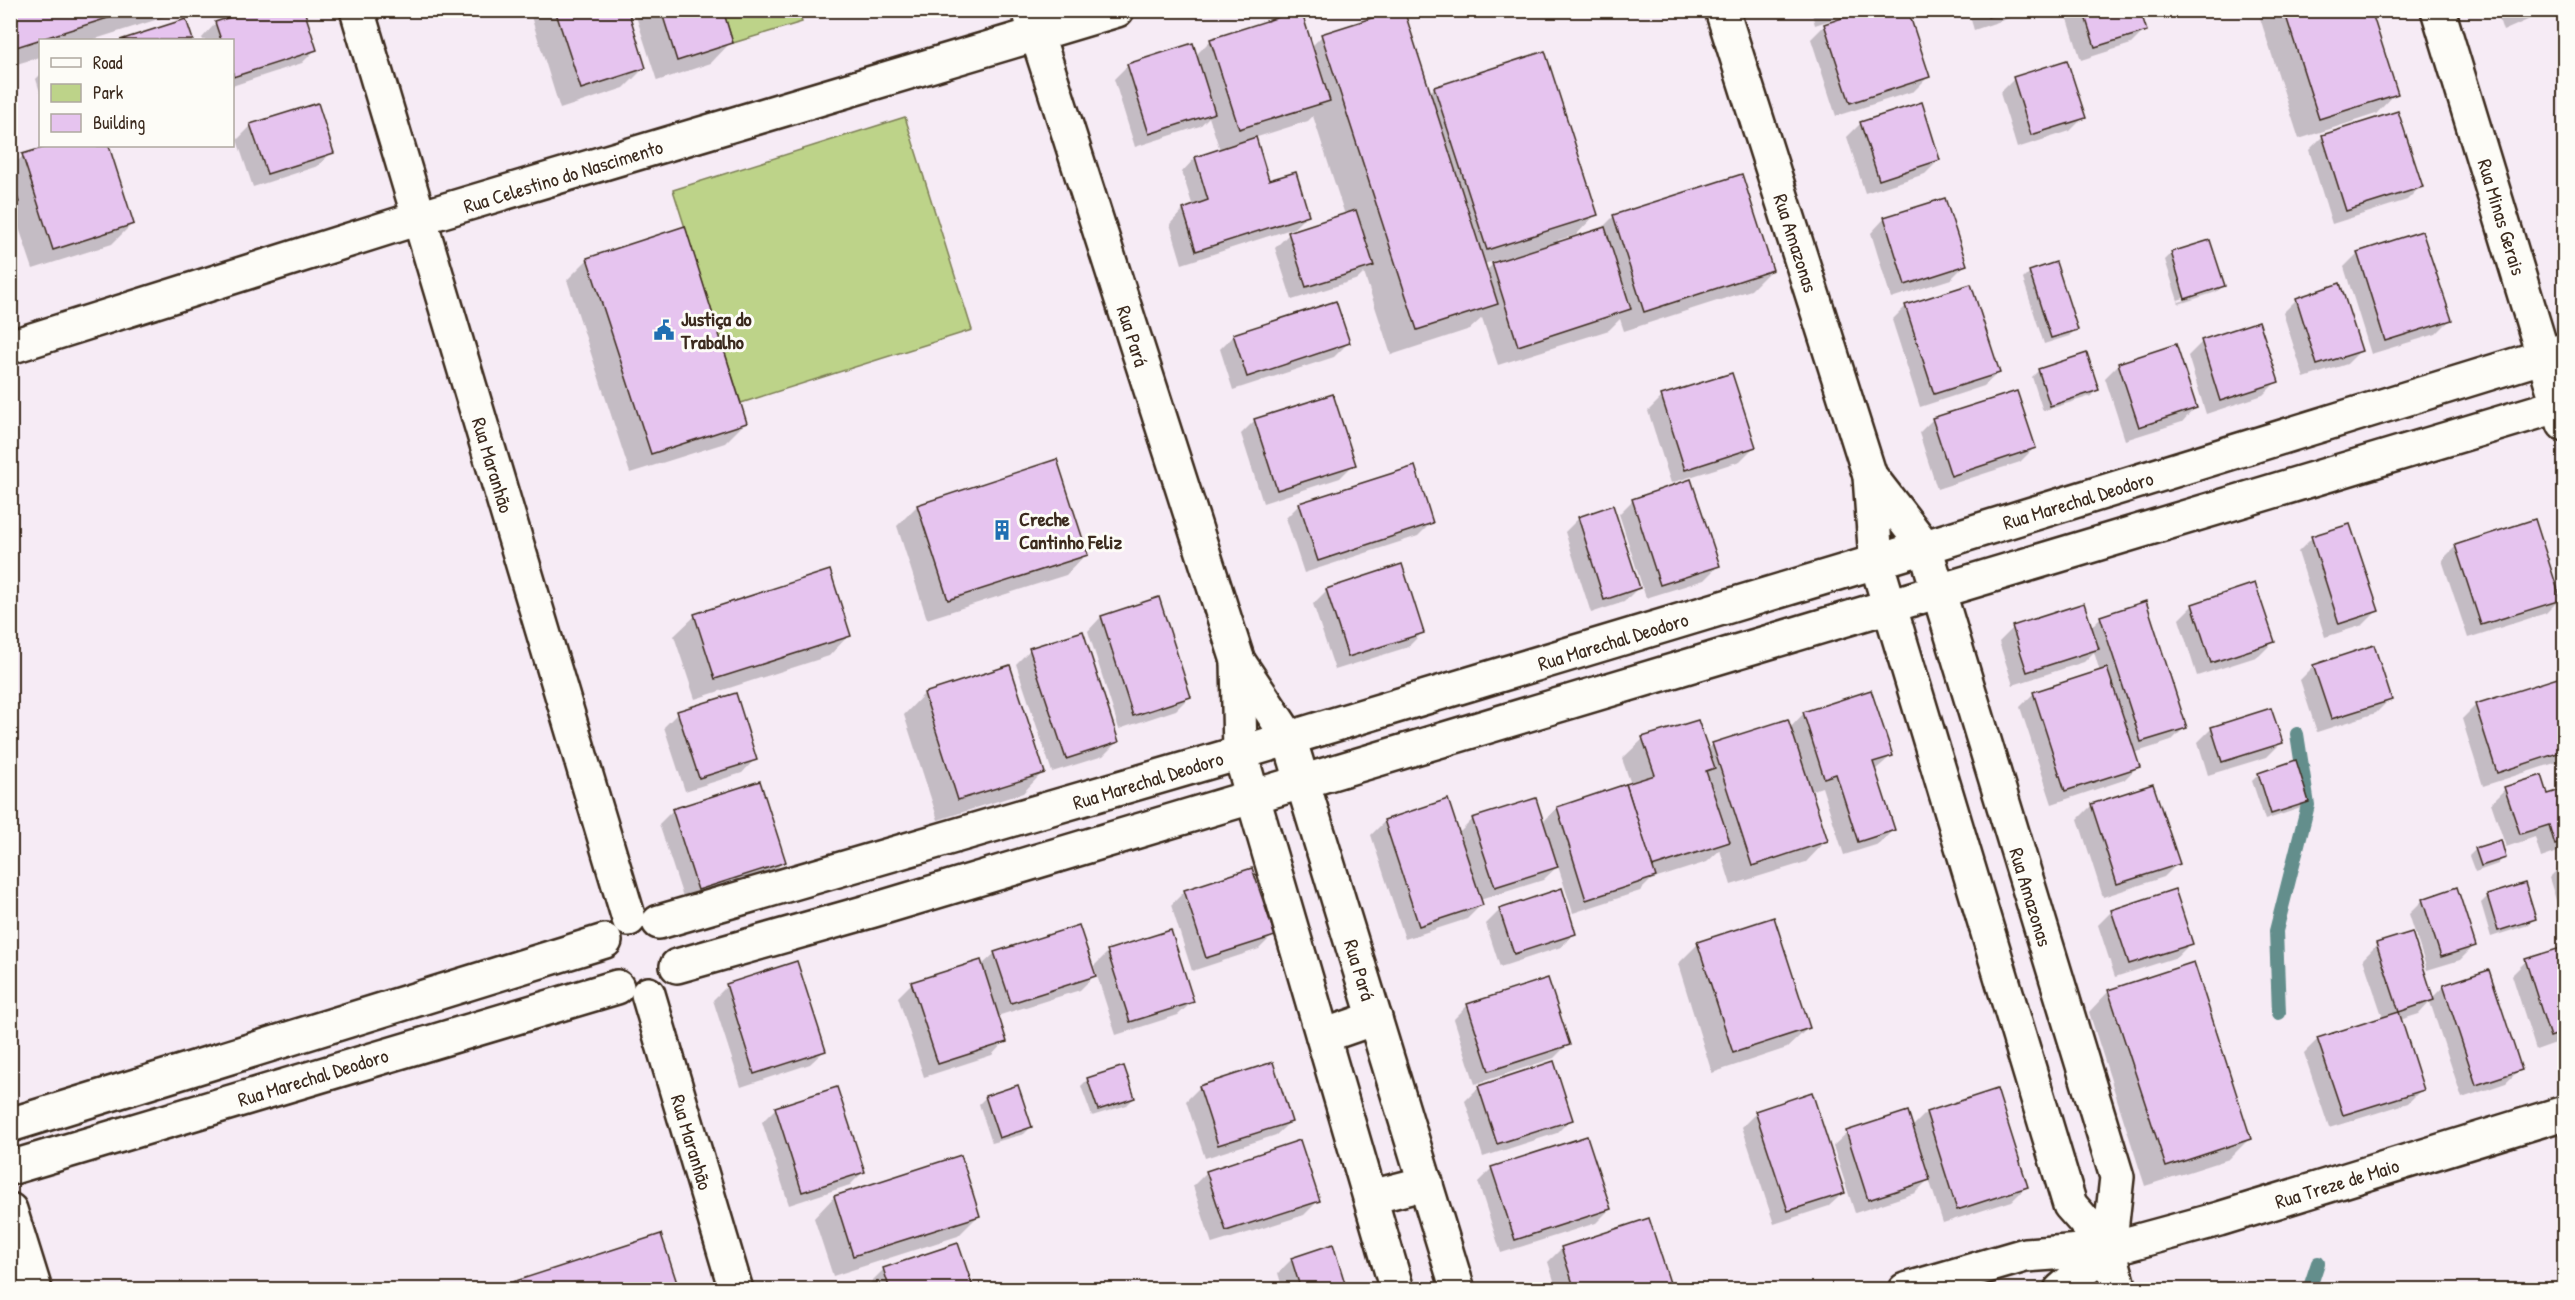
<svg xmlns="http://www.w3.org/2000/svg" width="2575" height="1300" viewBox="0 0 2575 1300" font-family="'Patrick Hand',sans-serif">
<rect width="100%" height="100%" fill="#f6ebf5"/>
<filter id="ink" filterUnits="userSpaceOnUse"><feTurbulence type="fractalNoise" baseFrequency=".0167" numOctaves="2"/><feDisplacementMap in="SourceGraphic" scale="12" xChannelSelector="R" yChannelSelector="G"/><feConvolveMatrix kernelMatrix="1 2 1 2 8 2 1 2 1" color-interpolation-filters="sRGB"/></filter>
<g filter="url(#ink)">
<g fill="#bdd389" stroke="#7c7e54" stroke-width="1.5">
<polygon points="723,11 798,11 802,22 733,43"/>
<polygon points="905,117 972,330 741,403 673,190"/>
</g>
<g fill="#0003" fill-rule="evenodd">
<polygon points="10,10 187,10 92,40 40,40 40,57 10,66"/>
<polygon points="257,10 316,49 302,63 232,86 232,40 203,40 202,38 215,24"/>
<polygon points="529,10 626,10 645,67 624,88 560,109"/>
<polygon points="634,10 721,10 731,42 711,63 657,81"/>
<polygon points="890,10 917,10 893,18"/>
<polygon points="1811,10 1860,10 1815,25"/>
<polygon points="1968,10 2033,10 1974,30"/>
<polygon points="2065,10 2139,10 2145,30 2131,44 2081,60"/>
<polygon points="2263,10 2369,10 2396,93 2376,114 2299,139 2259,15"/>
<polygon points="2496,10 2550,10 2503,31"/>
<polygon points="185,21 192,40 124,40"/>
<polygon points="1825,25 1928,77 1914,91 1836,116 1811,39"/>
<path d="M1322 36 1429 93 1434 88 1596 214 1576 235 1558 240 1559 243 1600 230 1614 216 1771 270 1751 290 1624 331 1620 319 1609 330 1498 365 1482 318 1470 329 1391 355 1364 273 1358 279 1292 300 1275 248 1289 234 1345 215 1313 116 1308 121 1254 138 1268 182 1308 214 1294 228 1182 264 1170 224 1183 210 1193 207 1182 172 1195 158 1220 150 1209 117 1200 126 1135 147 1114 79 1128 65 1195 56 1211 40 1311 47ZM1497 260 1486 271 1484 264Z"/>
<polygon points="40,75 40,92 36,79"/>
<polygon points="2014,79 2084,117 2070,131 2017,148 2000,93"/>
<polygon points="1861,123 1939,160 1925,174 1865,193 1847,137"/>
<polygon points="251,126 332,152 318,166 253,187 237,140"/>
<polygon points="2323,136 2421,186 2407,200 2332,224 2309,150"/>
<polygon points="54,146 107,146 132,224 112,244 33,269 12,207 10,209 10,168 23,156"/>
<polygon points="1944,200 1965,265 1951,279 1891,298 1871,233 1884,219"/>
<path d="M2209 242 2223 286 2216 292 2179 304 2165 260 2171 254ZM2217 287V290L2179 302 2178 300Z"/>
<polygon points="2358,253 2450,320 2436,334 2371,354 2344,267"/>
<polygon points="588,259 745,423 725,443 630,473 567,280"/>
<polygon points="2030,272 2076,329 2069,336 2044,344 2023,279"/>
<polygon points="2297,299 2361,350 2347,364 2304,378 2283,313"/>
<polygon points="1906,306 1998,373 1984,386 1920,407 1892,320"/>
<polygon points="2258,323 2277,381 2263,395 2206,414 2188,356 2202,342"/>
<polygon points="1234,335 1348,343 1334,357 1233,390 1220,349"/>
<polygon points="2119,364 2195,408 2182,422 2125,440 2105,378"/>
<polygon points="2039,370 2097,389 2091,396 2043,411 2032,377"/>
<polygon points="1662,397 1754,447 1740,461 1671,483 1648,411"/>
<polygon points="1933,419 2034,448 2020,462 1937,489 1919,433"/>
<polygon points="1255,420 1354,464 1340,478 1263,503 1241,434"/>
<polygon points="1633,500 1718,566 1704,580 1646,598 1619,514"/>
<polygon points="1300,504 1432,522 1418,536 1304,573 1286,518"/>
<polygon points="917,506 1086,554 1066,575 927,619 897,526"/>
<polygon points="1579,518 1638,588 1624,602 1591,613 1565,532"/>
<polygon points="2312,538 2377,611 2363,625 2325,637 2298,552"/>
<polygon points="2456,546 2560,599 2546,613 2468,638 2442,560"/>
<polygon points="1327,590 1422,633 1408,647 1335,670 1313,604"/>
<polygon points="2193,605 2273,642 2259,656 2197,676 2179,619"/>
<polygon points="695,616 849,635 829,656 695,699 674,636"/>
<polygon points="1101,617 1190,696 1176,710 1119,729 1088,631"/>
<polygon points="2101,617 2185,727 2171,741 2134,753 2138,766 2124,780 2052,804 2020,707 2034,693 2100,672 2094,652 2084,662 2013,685 1999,642 2013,628 2091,627"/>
<polygon points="1030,650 1117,742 1103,756 1052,772 1016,664"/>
<polygon points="2314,666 2390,699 2376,713 2317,732 2300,680"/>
<polygon points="2563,678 2564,760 2483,786 2462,719 2476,705"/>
<polygon points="924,694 1043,772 1023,793 938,820 904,715"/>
<polygon points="678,713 755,759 742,773 685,791 664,727"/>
<polygon points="1804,713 1891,756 1874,771 1893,830 1879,844 1844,855 1822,787 1810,791 1826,841 1806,862 1731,885 1720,850 1707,862 1651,880 1640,891 1573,913 1558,866 1543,880 1480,900 1481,905 1467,919 1405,939 1371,835 1385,821 1458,834 1473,819 1542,823 1557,808 1631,784 1622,759 1643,739 1707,750 1713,744 1790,728"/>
<polygon points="2212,728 2281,743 2267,757 2208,775 2198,742"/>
<polygon points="2259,774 2307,801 2301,808 2265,820 2252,781"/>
<polygon points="2505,789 2547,796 2564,790 2564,850 2541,858 2535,837 2506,847 2491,803"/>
<polygon points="2092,805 2178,863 2164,877 2103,897 2078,819"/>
<polygon points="673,810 784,861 770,875 685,903 659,824"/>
<polygon points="2476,849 2504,857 2498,864 2475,872 2469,856"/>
<polygon points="2563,864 2564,864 2564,925 2549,878"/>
<polygon points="2524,885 2535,918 2528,925 2491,937 2481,903 2487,897"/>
<polygon points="1185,891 1273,935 1259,949 1192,971 1171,905"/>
<polygon points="2423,900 2474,946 2460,960 2427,970 2409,914"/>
<polygon points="1500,910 1575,933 1561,947 1500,967 1486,924"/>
<polygon points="2112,911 2191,943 2177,957 2115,977 2098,925"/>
<polygon points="1698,944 1808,1028 1787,1048 1712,1073 1678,964"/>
<polygon points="2377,945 2432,998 2444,986 2520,1069 2506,1083 2462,1098 2430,1002 2419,1014 2400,1020 2422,1089 2408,1103 2329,1128 2304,1053 2318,1039 2383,1018 2363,959"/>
<polygon points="2564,948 2564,1040 2536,1050 2512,975 2526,961"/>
<polygon points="1108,952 1192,1002 1178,1015 1116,1035 1094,966"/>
<polygon points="995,953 1094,976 1080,990 997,1016 1005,1041 992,1055 924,1077 898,997 912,983 981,966"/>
<polygon points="727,986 824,1051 810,1064 741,1087 713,1000"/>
<polygon points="2109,991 2249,1139 2229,1159 2145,1186 2089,1012"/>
<polygon points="1468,1005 1568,1044 1554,1058 1475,1084 1454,1019"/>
<polygon points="1088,1079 1134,1098 1127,1105 1092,1116 1081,1086"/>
<polygon points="1200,1087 1290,1122 1276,1135 1205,1158 1186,1101"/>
<polygon points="1479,1087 1571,1119 1557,1133 1483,1157 1465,1101"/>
<polygon points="986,1097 1031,1127 1024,1134 992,1143 979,1104"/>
<polygon points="776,1108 864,1171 850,1185 789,1205 762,1122"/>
<polygon points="1756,1113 1843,1193 1829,1206 1774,1224 1742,1127"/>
<polygon points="1926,1113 2026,1187 2012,1201 1943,1223 1929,1179 1915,1193 1855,1213 1833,1146 1847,1133 1912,1127"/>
<polygon points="1492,1168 1610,1209 1596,1223 1501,1253 1478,1182"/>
<polygon points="1207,1172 1318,1201 1304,1215 1212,1244 1193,1186"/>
<polygon points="834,1197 979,1215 958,1236 833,1276 814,1218"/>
<polygon points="1562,1248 1670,1285 1665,1290 1557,1290 1548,1262"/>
<polygon points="1292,1259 1346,1290 1283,1290 1278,1273"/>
<polygon points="884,1269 972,1290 872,1290 870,1283"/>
</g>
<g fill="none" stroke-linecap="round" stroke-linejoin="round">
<g stroke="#648e8c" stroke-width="14">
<polyline points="2279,1013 2276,931 2308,805 2297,734"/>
<polyline points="2309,1290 2318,1263"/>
</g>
</g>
<g fill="#e6c4ef" stroke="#3b2a1e" stroke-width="1.5">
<polygon points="10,10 133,10 10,49"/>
<polygon points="252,10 304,10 317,50 233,77 232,40 221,40 215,22"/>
<polygon points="555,10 628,10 646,68 581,89"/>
<polygon points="661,10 723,10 733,43 677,61"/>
<polygon points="1301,10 1330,101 1239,129 1210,39"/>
<polygon points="1397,10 1404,10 1498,304 1417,330 1321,34"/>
<polygon points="1866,10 1908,10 1930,77 1850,103 1824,24"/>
<polygon points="1986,10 2007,10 1988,17"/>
<polygon points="2083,10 2140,10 2147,31 2095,47"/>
<polygon points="2284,10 2371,10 2398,94 2319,119"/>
<polygon points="186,19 193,40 120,40"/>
<polygon points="1193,43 1215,113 1149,134 1127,64"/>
<polygon points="1545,51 1598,215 1487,250 1434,87"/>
<polygon points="2067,60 2086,118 2031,135 2013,77"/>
<polygon points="1922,102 1940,160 1879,180 1860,122"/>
<polygon points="318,103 334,153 267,174 250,124"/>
<polygon points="2398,111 2423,187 2346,211 2322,135"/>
<polygon points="1256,137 1269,180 1296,172 1309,215 1196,251 1183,209 1208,200 1195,157"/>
<polygon points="49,146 109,146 134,224 53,250 22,154"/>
<polygon points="1742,174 1773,270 1644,312 1613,215"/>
<polygon points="10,176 19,202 10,205"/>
<polygon points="1945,198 1967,265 1905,285 1884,217"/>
<polygon points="1356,210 1374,266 1306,287 1288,232"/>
<polygon points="685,226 747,423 651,454 587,258"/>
<polygon points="1605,227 1631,309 1518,346 1492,263"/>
<polygon points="2422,231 2452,320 2385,341 2357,252"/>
<polygon points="2210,240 2225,286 2185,299 2171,252"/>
<polygon points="2056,262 2078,330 2051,338 2029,271"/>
<polygon points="2340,283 2362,351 2317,365 2296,298"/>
<polygon points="1971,284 2000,373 1934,394 1905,305"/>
<polygon points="1336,301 1350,343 1247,377 1233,334"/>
<polygon points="2259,321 2279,382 2220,401 2201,340"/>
<polygon points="2176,344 2197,408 2139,427 2118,363"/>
<polygon points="2087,353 2099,390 2050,406 2038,369"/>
<polygon points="1732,373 1756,447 1685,470 1661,395"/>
<polygon points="2017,391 2036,448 1951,476 1932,418"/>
<polygon points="1333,394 1356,465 1277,490 1254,419"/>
<polygon points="1057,459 1088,555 948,600 917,505"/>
<polygon points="1415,466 1433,523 1318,561 1299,503"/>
<polygon points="1691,479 1720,566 1660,585 1632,499"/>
<polygon points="1613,505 1640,588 1604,600 1578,517"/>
<polygon points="2535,519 2561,600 2481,625 2455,545"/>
<polygon points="2350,524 2379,611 2339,624 2311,536"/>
<polygon points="1402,564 1424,633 1348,657 1326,589"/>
<polygon points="830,570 851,636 715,679 694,614"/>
<polygon points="2255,583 2275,642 2211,663 2192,604"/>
<polygon points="1159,597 1191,697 1133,716 1101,616"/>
<polygon points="2146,601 2187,728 2141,742 2100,616"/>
<polygon points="2084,603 2099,649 2027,672 2012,626"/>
<polygon points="1083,631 1119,742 1066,759 1029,648"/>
<polygon points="2374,645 2392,700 2331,719 2313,665"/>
<polygon points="1010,665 1045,773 958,800 924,693"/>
<polygon points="2107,668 2140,767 2065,791 2033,692"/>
<polygon points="2564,676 2564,751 2497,773 2475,704"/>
<polygon points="1871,690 1893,756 1873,762 1895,830 1858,842 1836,774 1824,778 1803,712"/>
<polygon points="736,693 757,760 699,778 677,711"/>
<polygon points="2271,708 2283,743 2222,762 2211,727"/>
<polygon points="1788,719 1828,841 1752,866 1712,743"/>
<polygon points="1698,720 1715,768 1706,771 1730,842 1652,867 1626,784 1655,775 1642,737"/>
<polygon points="2296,760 2309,802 2271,814 2258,773"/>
<polygon points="2542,775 2548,794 2564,789 2564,842 2555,845 2549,825 2520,834 2504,787"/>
<polygon points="760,781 786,862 698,890 672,809"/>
<polygon points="1626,784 1656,877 1586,900 1557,807"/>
<polygon points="2153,784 2180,864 2117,884 2091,804"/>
<polygon points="1536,798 1558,867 1495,887 1472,818"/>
<polygon points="1448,799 1483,905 1419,926 1384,820"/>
<polygon points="2501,840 2506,858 2481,866 2475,848"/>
<polygon points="1252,868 1275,936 1206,958 1184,890"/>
<polygon points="2525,883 2536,919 2498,931 2487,895"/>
<polygon points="2457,887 2476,946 2441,957 2422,899"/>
<polygon points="1562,888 1576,934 1514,954 1499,909"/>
<polygon points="2175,889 2193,944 2129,964 2111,910"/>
<polygon points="1774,917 1810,1028 1733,1053 1697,942"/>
<polygon points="1079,925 1096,976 1011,1003 994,952"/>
<polygon points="1171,930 1194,1002 1130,1022 1107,950"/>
<polygon points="2412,932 2434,1000 2399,1012 2376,943"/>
<polygon points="2564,947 2564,1032 2550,1037 2525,959"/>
<polygon points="981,960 1007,1042 938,1064 911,982"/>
<polygon points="797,961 826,1051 754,1074 726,984"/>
<polygon points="2194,962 2251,1139 2166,1167 2108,990"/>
<polygon points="2489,970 2522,1070 2476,1085 2443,985"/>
<polygon points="1548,978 1570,1045 1489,1071 1467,1004"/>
<polygon points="2399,1012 2424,1090 2343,1115 2317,1038"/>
<polygon points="1554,1061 1573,1120 1497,1144 1478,1086"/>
<polygon points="1273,1062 1292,1122 1218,1145 1199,1086"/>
<polygon points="1124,1066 1135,1098 1098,1110 1087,1078"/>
<polygon points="1018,1085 1032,1127 999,1138 985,1096"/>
<polygon points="837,1087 865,1172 802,1192 775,1107"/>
<polygon points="1997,1089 2028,1187 1957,1210 1926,1112"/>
<polygon points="1812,1092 1845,1193 1788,1211 1755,1111"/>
<polygon points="1908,1111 1930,1180 1868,1200 1846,1131"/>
<polygon points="1587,1136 1611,1209 1515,1240 1491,1167"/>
<polygon points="1300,1140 1320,1201 1226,1231 1206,1171"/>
<polygon points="961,1155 980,1216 853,1256 834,1196"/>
<polygon points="1649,1218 1671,1286 1660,1290 1575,1290 1561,1247"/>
<polygon points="661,1234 678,1286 667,1290 488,1290"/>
<polygon points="958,1243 974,1290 890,1290 883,1268"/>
<polygon points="1333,1244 1347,1290 1301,1290 1291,1258"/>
</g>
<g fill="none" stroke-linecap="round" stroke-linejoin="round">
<g stroke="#3b2a1e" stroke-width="38">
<g id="minor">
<polyline points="357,10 629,919"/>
<polyline points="1029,10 1238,661 1289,738 1458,1290"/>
<polyline points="1722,10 1870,476 1876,561 2070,1205 2109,1249"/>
<polyline points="2438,10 2564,424"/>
<polyline points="10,347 419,218 1117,10"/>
<polyline points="1870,476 1925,547 2117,1177 2109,1249 2120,1290"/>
<polyline points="1238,661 1240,753 1397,1290"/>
<polyline points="659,922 1240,753 1925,547 2564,350"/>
<polyline points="677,966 874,910 2564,404"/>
<polyline points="648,994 736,1290"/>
<polyline points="1323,1036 1375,1018"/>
<polyline points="10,1125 605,941"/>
<polyline points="10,1168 617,987"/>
<polyline points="1371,1197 1426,1183"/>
<polyline points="10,1210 35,1290"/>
<polyline points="1905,1290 2025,1255 2109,1249 2219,1219 2564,1113"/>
<polyline points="2061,1290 2109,1249"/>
</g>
</g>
<use href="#minor" stroke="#fdfcf7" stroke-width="33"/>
</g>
</g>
<defs>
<g id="civic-bare" transform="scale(1.62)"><path d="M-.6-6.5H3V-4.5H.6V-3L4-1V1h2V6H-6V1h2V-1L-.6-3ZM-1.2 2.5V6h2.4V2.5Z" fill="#1f6fb2" stroke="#fdfcf7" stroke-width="2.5" paint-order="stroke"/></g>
<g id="building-bare" transform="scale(1.62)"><path d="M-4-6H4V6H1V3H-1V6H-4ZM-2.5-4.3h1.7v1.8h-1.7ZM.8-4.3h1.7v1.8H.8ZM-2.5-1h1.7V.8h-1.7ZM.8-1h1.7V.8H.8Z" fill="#1f6fb2" stroke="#fdfcf7" stroke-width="2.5" paint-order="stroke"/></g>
</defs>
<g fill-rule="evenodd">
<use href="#civic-bare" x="664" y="330"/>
<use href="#building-bare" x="1002" y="530"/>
</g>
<g text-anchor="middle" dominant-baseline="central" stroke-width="6" stroke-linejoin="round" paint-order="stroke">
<g font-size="20" fill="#3b2a1e" stroke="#fdfcf7">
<text transform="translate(563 176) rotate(-17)">Rua Celestino do Nascimento</text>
<text transform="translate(2502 217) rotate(73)">Rua Minas Gerais</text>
<text transform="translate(1796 243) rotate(72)">Rua Amazonas</text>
<text transform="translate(1133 336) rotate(72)">Rua Pará</text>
<text transform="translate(493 465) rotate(73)">Rua Maranhão</text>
<text transform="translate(2078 500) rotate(-17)">Rua Marechal Deodoro</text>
<text transform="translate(1613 641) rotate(-17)">Rua Marechal Deodoro</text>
<text transform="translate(1148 780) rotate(-17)">Rua Marechal Deodoro</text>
<text transform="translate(2031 897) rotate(73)">Rua Amazonas</text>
<text transform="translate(1360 970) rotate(73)">Rua Pará</text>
<text transform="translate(313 1077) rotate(-17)">Rua Marechal Deodoro</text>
<text transform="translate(692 1142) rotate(73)">Rua Maranhão</text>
<text transform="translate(2337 1183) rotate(-17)">Rua Treze de Maio</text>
</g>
<g font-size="20" font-weight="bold" fill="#3b2a1e" stroke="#fdfcf7" text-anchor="start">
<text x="681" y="318">Justiça do<tspan x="681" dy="23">Trabalho</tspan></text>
<text x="1019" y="518">Creche<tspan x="1019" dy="23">Cantinho Feliz</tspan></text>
</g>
</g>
<rect width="2575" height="1300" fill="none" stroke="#fdfcf7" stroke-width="36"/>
<rect x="18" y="18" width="2539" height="1264" fill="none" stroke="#3b2a1e" stroke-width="2" filter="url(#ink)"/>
<rect x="39" y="39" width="195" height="108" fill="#fdfcf7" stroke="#afa8a0" stroke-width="1.5"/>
<rect x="51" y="58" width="30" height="9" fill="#fdfcf7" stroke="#afa8a0" stroke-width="1.5"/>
<text x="93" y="69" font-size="18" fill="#3b2a1e">Road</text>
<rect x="51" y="84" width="30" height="18" fill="#bdd389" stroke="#afa8a0" stroke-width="1.5"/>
<text x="93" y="99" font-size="18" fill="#3b2a1e">Park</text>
<rect x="51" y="114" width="30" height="18" fill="#e6c4ef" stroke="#afa8a0" stroke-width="1.5"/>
<text x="93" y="129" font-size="18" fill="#3b2a1e">Building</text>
</svg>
